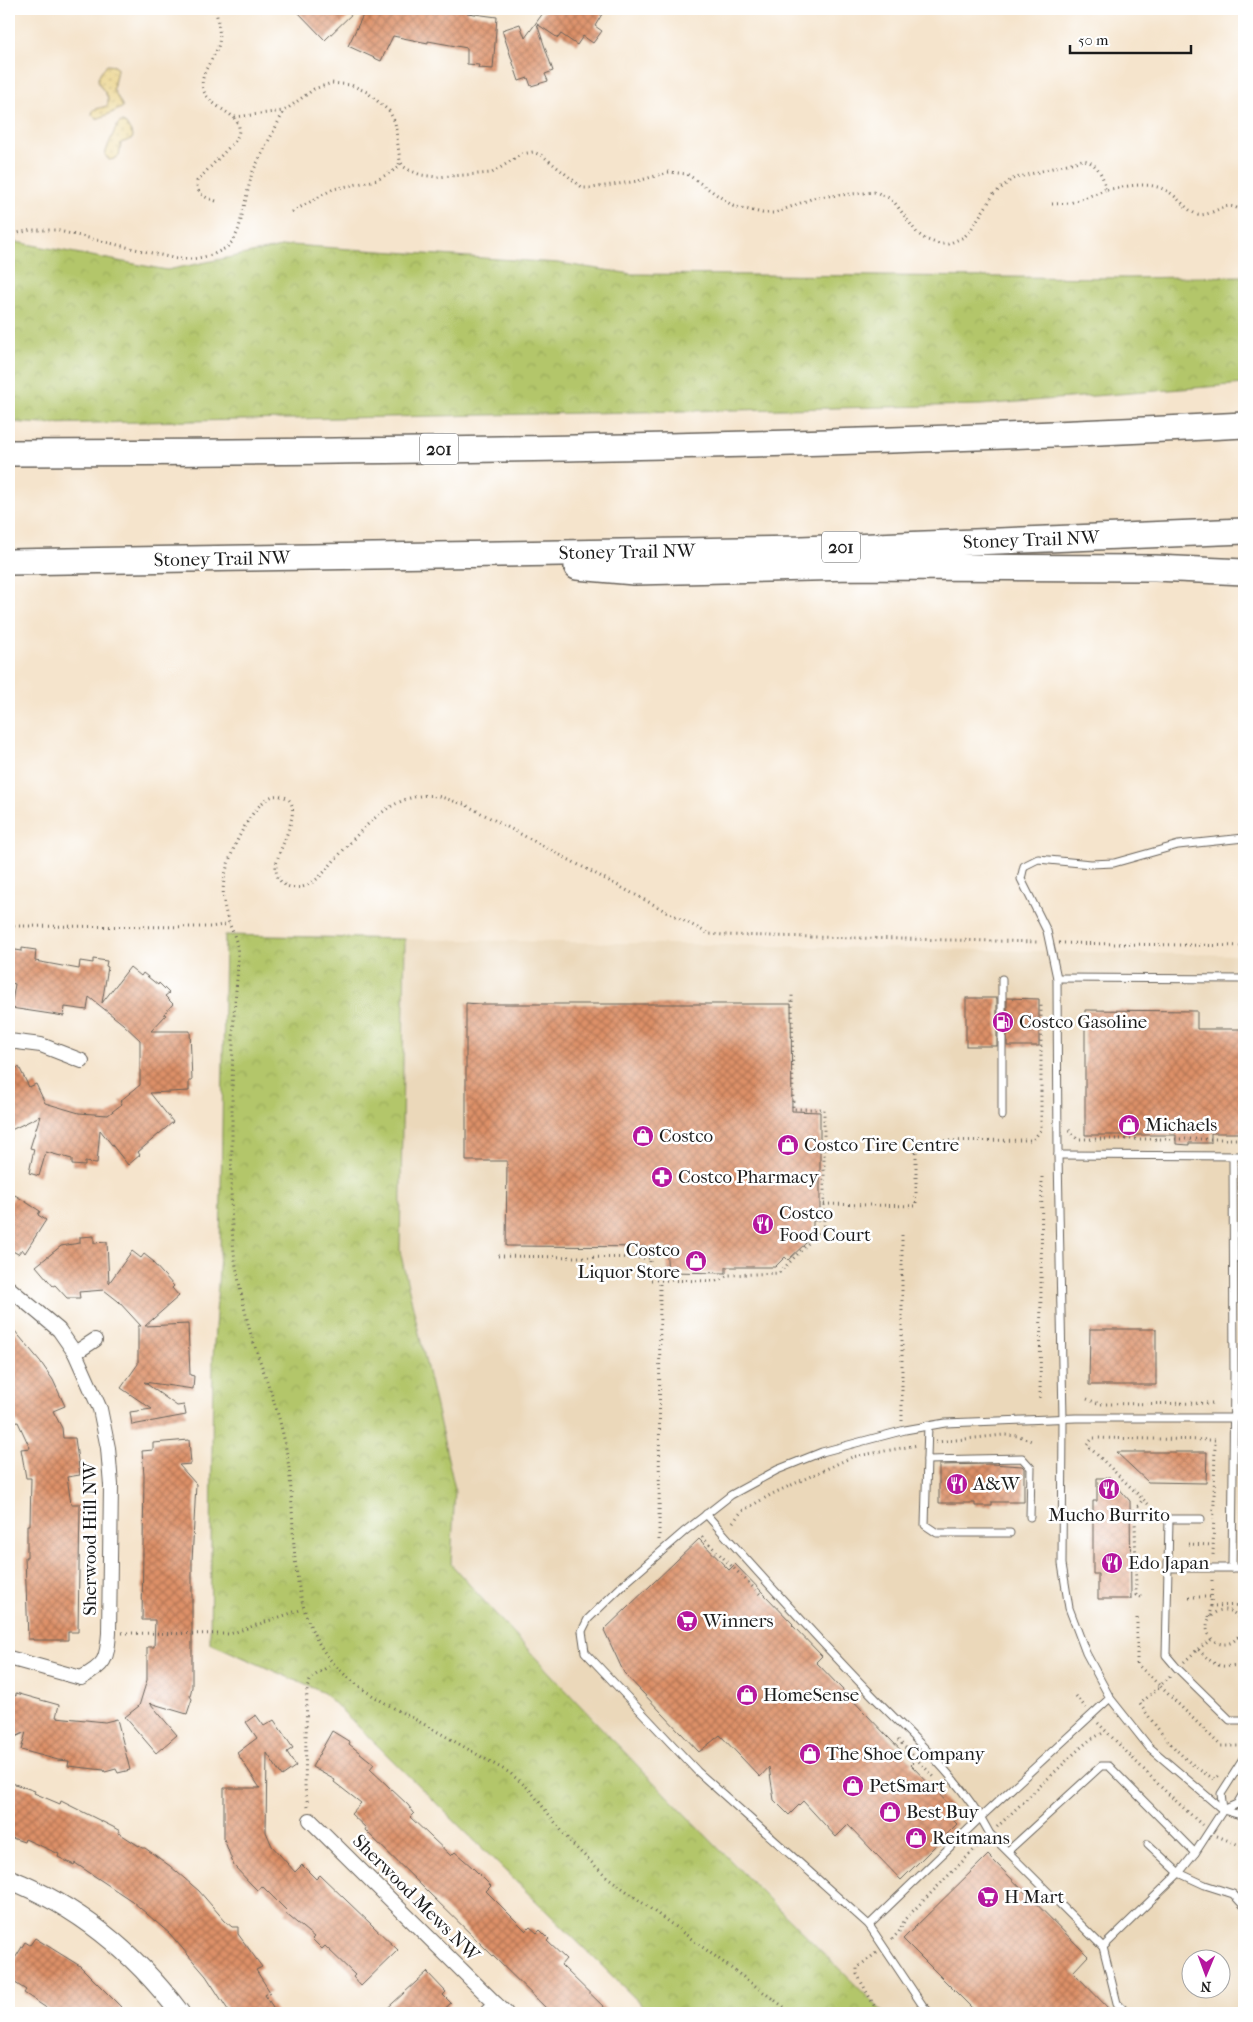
<svg xmlns="http://www.w3.org/2000/svg" width="1253" height="2022" viewBox="0 0 1253 2022" font-family="'IM FELL French Canon',serif">
<defs>
<pattern id="sand-dots" width="8" height="8" patternUnits="userSpaceOnUse" patternTransform="scale(1.25)"><rect width="8" height="8" fill="#eeda9e"/><path d="M2 2h.1M6 6h.1" fill="none" stroke="#ccba88" stroke-width="1.8" stroke-linecap="round"/></pattern>
<pattern id="park-crowns" width="20" height="18" patternUnits="userSpaceOnUse" patternTransform="scale(1.25)"><rect width="20" height="18" fill="#b3c66a"/><path d="M2 6a3 3 0 1 1 6 0M12 15a3 3 0 1 1 6 0" fill="none" stroke="#99aa5b"/></pattern>
<pattern id="building-cross-hatch" width="8" height="8" patternUnits="userSpaceOnUse" patternTransform="scale(1.25)"><rect width="8" height="8" fill="#dd9068"/><path d="M0 0l8 8M0 8l8-8" fill="none" stroke="#b27555"/></pattern>
</defs>
<rect width="100%" height="100%" fill="#fff"/>
<filter id="ink" filterUnits="userSpaceOnUse"><feTurbulence type="fractalNoise" baseFrequency=".02" numOctaves="2"/><feDisplacementMap in="SourceGraphic" scale="10" xChannelSelector="R" yChannelSelector="G"/><feConvolveMatrix kernelMatrix="1 2 1 2 8 2 1 2 1" color-interpolation-filters="sRGB"/></filter>
<filter id="wash" filterUnits="userSpaceOnUse"><feTurbulence type="fractalNoise" baseFrequency=".0096" numOctaves="4" result="noise"/><feDisplacementMap in="SourceGraphic" scale="20" xChannelSelector="R" yChannelSelector="G"/><feGaussianBlur stdDeviation="1.12" result="paint"/><feColorMatrix in="noise" values="0 0 0 0 0 0 0 0 0 0 0 0 0 0 0 0 0 1.4 0 .05"/><feComposite in="paint" operator="in"/></filter>
<g filter="url(#wash)">
<rect width="100%" height="100%" fill="#f5e4cc"/>
<path fill="#ebd8ba" fill-rule="evenodd" d="M405 939 1244 955V2013H884L655 1783 521 1643 451 1564 455 1489 400 1251ZM1190 1960H1220V1990H1190Z"/>
<g fill="url(#sand-dots)" stroke="#857b5d">
<path d="M107 65 115 66 117 69 113 89 123 107C121 109 98 119 96 119L92 115 93 110 107 106C114 89 84 86 107 65Z"/>
<path d="M122 122 126 124 133 136 132 139 121 143 119 156 114 159 109 160 105 155C106 150 116 126 119 123Z"/>
</g>
<g fill="url(#park-crowns)" stroke="#687143">
<polygon points="16,242 167,270 291,245 558,263 632,274 1129,278 1244,276 1244,384 981,405 44,424 9,422 9,243"/>
<path d="M225 935 405 939 400 1251 455 1489 451 1564C588 1720 736 1867 884 2013H650L324 1693 210 1643 213 1358 220 1254Z"/>
</g>
<g id="blocks">
<g fill="url(#building-cross-hatch)">
<polygon points="295,9 357,9 325,40"/>
<polygon points="366,9 468,9 467,13 497,17 493,69 478,68 479,65 467,64 467,48 428,41 428,43 393,36 381,61 348,46"/>
<polygon points="546,9 605,9 595,26 602,31 593,43 583,36 577,45 561,34 558,38 537,24 553,71 545,74 548,81 531,86 528,78 519,81 502,30 520,24 525,38"/>
<polygon points="22,948 36,950 35,961 79,969 80,961 93,963 93,959 107,961 106,966 108,967 102,1003 130,967 141,976 143,973 158,985 159,983 169,993 165,996 173,1004 164,1014 166,1015 151,1031 190,1031 192,1081 189,1081 189,1091 150,1093 173,1122 138,1152 140,1155 128,1165 100,1130 97,1163 85,1162 85,1166 72,1165 72,1159 46,1152 39,1176 29,1173 34,1149 30,1148 40,1116 9,1131 9,1072 19,1067 29,1087 36,1084 45,1103 79,1113 108,1115 122,1104 120,1101 140,1085 140,1040 123,1024 89,997 87,1010 65,1007 64,1016 11,1008 15,984 9,982 9,949 22,951"/>
<rect x="966" y="998" width="31" height="48"/>
<polygon points="1007,998 1039,999 1039,1046 1007,1046"/>
<polygon points="466,1003 479,1004 791,1004 792,1111 820,1112 820,1220 813,1221 813,1229 802,1239 806,1243 788,1260 785,1257 775,1267 726,1267 726,1273 668,1272 666,1247 506,1246 507,1161 466,1161"/>
<polygon points="1085,1010 1197,1011 1197,1029 1244,1029 1244,1133 1211,1133 1211,1143 1189,1143 1189,1145 1176,1144 1176,1135 1085,1135"/>
<polygon points="15,1195 40,1211 38,1215 46,1220 25,1253 22,1249 18,1254 9,1249 9,1205"/>
<polygon points="94,1236 94,1243 107,1242 109,1283 132,1251 141,1258 144,1254 154,1262 153,1263 174,1286 172,1288 179,1296 145,1326 188,1324 190,1375 194,1376 193,1389 144,1382 177,1406 184,1405 186,1415 132,1425 130,1412 152,1409 121,1388 138,1364 138,1326 141,1326 118,1301 104,1290 79,1292 80,1298 67,1298 55,1285 53,1286 36,1266 61,1246 80,1243 80,1237"/>
<polygon points="9,1324 40,1361 53,1380 65,1406 53,1411 62,1428 63,1438 75,1438 80,1475 67,1477 71,1504 80,1504 78,1632 68,1632 68,1640 33,1640 33,1639 28,1639 25,1557 27,1557 27,1525 30,1525 31,1478 26,1478 21,1449 30,1448 18,1422 14,1423 9,1412"/>
<polygon points="1090,1329 1156,1329 1156,1385 1089,1385"/>
<polygon points="189,1440 191,1464 179,1465 196,1484 192,1561 192,1687 190,1696 192,1699 187,1714 150,1703 177,1735 156,1753 125,1717 139,1706 147,1680 147,1647 154,1647 155,1620 142,1620 144,1475 142,1451 153,1450 153,1443"/>
<polygon points="1116,1452 1207,1452 1206,1483 1148,1482"/>
<polygon points="992,1464 1022,1466 1024,1468 1024,1502 992,1502 992,1506 975,1506 975,1503 939,1503 939,1465"/>
<polygon points="1097,1478 1110,1478 1130,1501 1131,1599 1098,1599 1098,1574 1093,1574 1093,1501 1097,1501"/>
<polygon points="699,1539 729,1570 735,1564 793,1624 792,1625 822,1656 816,1662 913,1763 911,1765 958,1814 952,1819 957,1824 901,1880 848,1825 836,1837 803,1801 789,1815 774,1800 769,1767 760,1777 720,1735 699,1752 624,1673 604,1630"/>
<polygon points="16,1693 59,1705 56,1717 105,1722 117,1719 130,1770 118,1773 116,1769 105,1772 104,1770 68,1766 69,1761 58,1760 21,1750 26,1732 9,1740 9,1694 16,1696"/>
<polygon points="256,1715 264,1726 274,1720 293,1748 287,1752 296,1766 282,1776 267,1753 266,1832 272,1846 295,1872 302,1865 316,1879 320,1875 398,1950 361,1986 353,1977 355,1975 325,1946 322,1949 312,1939 314,1937 285,1913 287,1911 262,1886 257,1890 251,1884 234,1866 227,1847 224,1839 224,1788 260,1788 237,1753 257,1738 246,1722"/>
<polygon points="332,1731 350,1742 349,1744 374,1764 370,1769 408,1805 414,1813 410,1817 451,1856 455,1852 472,1867 491,1886 486,1891 526,1931 530,1927 537,1933 540,1930 549,1939 547,1941 566,1959 561,1965 610,2013 551,2013 365,1830 366,1828 351,1814 361,1803 334,1782 335,1780 312,1767"/>
<polygon points="9,1782 35,1791 34,1793 60,1804 61,1801 113,1827 120,1831 119,1833 142,1848 145,1848 170,1866 199,1891 225,1921 232,1927 238,1927 238,1934 262,1967 256,1970 270,1992 265,1995 277,2013 230,2013 206,1976 170,1934 132,1901 75,1863 74,1865 58,1857 59,1854 25,1839 24,1842 9,1837"/>
<polygon points="988,1855 1088,1956 1073,1972 1113,2013 977,2013 903,1939"/>
<polygon points="35,1938 80,1966 121,2007 114,2013 54,2013 24,1993 26,1990 9,1979 9,1968 25,1942 30,1945"/>
<polygon points="427,1972 446,1992 443,1995 451,2003 440,2013 382,2013"/>
</g>
</g>
</g>
<g filter="url(#ink)">
<use href="#blocks" fill-opacity="0" stroke="#68625a" stroke-width="1"/>
<g fill="none" stroke-linecap="round" stroke-linejoin="round">
<g stroke="#68625a" stroke-width="9">
<g id="lane">
<polyline points="1244,838 1178,845 1114,863 1091,864 1038,859 1024,866 1021,879 1047,931 1057,978 1058,1155 1063,1419 1062,1564 1069,1608 1086,1653 1110,1698 1149,1747 1223,1810 1244,1816"/>
<polyline points="1057,978 1244,979"/>
<polyline points="1002,1116 1002,979"/>
<polyline points="1058,1155 1244,1156"/>
<polyline points="928,1425 925,1525 937,1533 1010,1533"/>
<polyline points="927,1460 1022,1458 1031,1468 1030,1517"/>
<path d="M706 1514C760 1575 814 1635 870 1693 913 1738 961 1778 990 1834L1103 1947 1117 2003 1127 2013"/>
<polyline points="1168,1568 1169,1519 1201,1519"/>
<polyline points="1232,1568 1234,1374 1233,1156"/>
<polyline points="1244,1568 1168,1568 1166,1655 1177,1668 1230,1720 1244,1720"/>
<polyline points="1223,1809 1221,1794 1244,1758"/>
<polyline points="1148,1844 1179,1873 1205,1885 1233,1894 1244,1906"/>
<polyline points="1008,1851 1101,1766 1109,1766 1195,1853"/>
<polyline points="869,1925 981,1817 1110,1698"/>
<polyline points="1103,1947 1179,1873 1195,1853 1223,1810 1237,1804 1244,1792"/>
<polyline points="930,2013 923,2006 869,1925 697,1771 585,1652 582,1631 588,1619 624,1584 685,1531 731,1495 777,1470 822,1452 905,1430 945,1423 1076,1418 1244,1418"/>
</g>
</g>
<g stroke="#68625a" stroke-width="16">
<g id="street">
<polyline points="9,1041 41,1045 82,1061"/>
<path d="M9 1288 59 1330 75 1353 100 1409 108 1448 111 1485 109 1633C107 1660 105 1665 81 1678L9 1658"/>
<polyline points="75,1353 95,1340"/>
<polyline points="310,1820 496,2004"/>
<polyline points="486,2013 496,2004 506,2013"/>
</g>
</g>
<g stroke="#68625a" stroke-width="21">
<path id="secondary" d="M9 1879C79 1907 135 1953 180 2013"/>
</g>
<g stroke="#68625a" stroke-width="28">
<g id="highway">
<path d="M9 453C421 452 833 447 1244 425"/>
<polyline points="9,562 801,549 1244,531"/>
<polyline points="577,567 634,572 853,567 1155,568 1244,572"/>
</g>
</g>
<g stroke="#68625a" stroke-width="3" stroke-dasharray="1 4" stroke-linecap="butt">
<polyline points="235,117 283,111"/>
<path d="M216 201C204 197 196 194 197 181L235 141C252 113 211 113 203 89 199 74 213 60 218 47 222 35 217 21 216 9"/>
<polyline points="1052,204 1070,203 1105,190"/>
<polyline points="292,212 333,189 377,180 398,168 400,161"/>
<path d="M9 235 31 230H55L177 259H194L212 255 226 248 234 240 239 228 252 173 284 111 314 89 332 83 351 85 367 92 389 111 395 122 400 161 404 167 409 170 421 175 437 177 492 173 522 154 533 152 543 156 583 188H592L638 181 669 172 687 174 733 206 762 213H775L816 197 876 192 889 198 895 203 917 233 925 239 939 244H948L964 237 970 231 994 194 1012 179 1082 160C1096 161 1105 177 1105 190 1129 186 1153 179 1173 195 1182 202 1188 211 1198 215 1218 215 1226 197 1244 213"/>
<polyline points="9,926 211,927 229,924"/>
<polyline points="1059,943 1244,946"/>
<polyline points="1069,1130 1077,1139 1244,1139"/>
<polyline points="824,1204 916,1206 916,1141 1033,1140 1041,1130 1041,1003"/>
<polyline points="498,1256 650,1258 650,1280 716,1281 729,1275 779,1273 824,1227 824,1109 793,1109 792,992"/>
<polyline points="1040,1398 1042,1176"/>
<polyline points="1087,1399 1100,1404 1216,1403"/>
<polyline points="902,1421 902,1233"/>
<polyline points="936,1442 1004,1435 1019,1436 1034,1442"/>
<polyline points="1148,1504 1087,1445 1093,1438 1215,1440 1213,1558"/>
<polyline points="733,1522 742,1511 772,1494 852,1457 918,1445"/>
<polyline points="702,1537 762,1596"/>
<polyline points="659,1540 660,1280"/>
<polyline points="1188,1544 1213,1545"/>
<polyline points="1212,1580 1211,1606 1244,1605"/>
<polyline points="1141,1597 1136,1595 1135,1510 1143,1499"/>
<polyline points="1189,1597 1212,1597"/>
<circle cx="1224" cy="1627" r="17"/>
<polyline points="1209,1617 1211,1606"/>
<path d="M1137 1618V1664L1160 1686 1140 1704C1160 1733 1183 1763 1215 1779L1218 1776"/>
<polyline points="122,1633 230,1634 303,1609"/>
<polyline points="1238,1637 1244,1646"/>
<polyline points="1198,1649 1212,1639"/>
<path d="M1184 1662 1198 1649C1214 1666 1221 1670 1244 1663"/>
<polyline points="1170,1676 1160,1686 1221,1746 1240,1746"/>
<polyline points="1076,1696 1086,1708"/>
<polyline points="1098,1723 1162,1788 1202,1825"/>
<polyline points="898,1740 936,1779"/>
<polyline points="308,1806 305,1788 307,1688 311,1678 332,1664"/>
<polyline points="997,1827 1079,1749 1091,1739 1105,1732"/>
<polyline points="1217,1836 1244,1847"/>
<polyline points="892,1939 899,1932 905,1919 982,1842"/>
<polyline points="876,1953 857,1968 857,1974 878,2013"/>
<path d="M792 2013 606 1876 572 1844 529 1789 510 1773C483 1758 456 1742 429 1727 387 1704 340 1683 317 1640 285 1581 298 1512 286 1449 279 1408 262 1370 250 1331 244 1308 239 1284 235 1260 230 1222 231 1183 232 1145 232 1101 232 1058 234 1015 235 996 238 976 238 957 238 943 234 935 229 923 224 910 222 893 224 880 228 856 247 813 267 799 272 796 275 795 281 796 309 801 277 850 276 866 275 887 296 893 311 883 320 878 326 870 332 863 359 833 391 790 437 796 446 798 455 802 464 804L709 934 724 935 1040 942"/>
</g>
<use href="#lane" stroke="#fff" stroke-width="7"/>
<use href="#street" stroke="#fff" stroke-width="14"/>
<use href="#secondary" stroke="#fff" stroke-width="19"/>
<use href="#highway" stroke="#fff" stroke-width="25"/>
</g>
</g>
<defs>
<g id="fuel-disc" transform="scale(1.125)"><circle r="9.5" fill="#b5179e" stroke="#fff"/><path d="M-5.5-6h7V0h2V4h1.3V-2.5L3-4.5l.8-.8L6-3V5H2.5V1h-1V6h-7ZM-4.2-4.7v3.2H.2V-4.7Z" fill="#fff"/></g>
<g id="shop-disc" transform="scale(1.125)"><circle r="9.5" fill="#b5179e" stroke="#fff"/><path d="M-5-2.5h2.3a2.7 3.5 0 0 1 5.4 0H5L5.5 6h-11ZM-1.5-2.5h3a1.5 2.3 0 0 0-3 0Z" fill="#fff"/></g>
<g id="pharmacy-disc" transform="scale(1.125)"><circle r="9.5" fill="#b5179e" stroke="#fff"/><path d="M-2-6h4v4h4v4h-4v4h-4v-4h-4v-4h4Z" fill="#fff"/></g>
<g id="restaurant-disc" transform="scale(1.125)"><circle r="9.5" fill="#b5179e" stroke="#fff"/><path d="M-5-6h1v4h1v-4h1v4h1v-4h1v5L-1.5 .5V6h-2V.5L-5-1ZM5-6V6H3V1.5H1.5Q1.5-4 5-6Z" fill="#fff"/></g>
<g id="supermarket-disc" transform="scale(1.125)"><circle r="9.5" fill="#b5179e" stroke="#fff"/><path d="M-6-5.5h2.5l.6 2H6L4.5 2H-2.5L-4.4-4H-6ZM-1.5 3.2a1.3 1.3 0 1 0 .1 0ZM3 3.2a1.3 1.3 0 1 0 .1 0Z" fill="#fff"/></g>
</defs>
<g fill-rule="evenodd">
<use href="#fuel-disc" x="1003" y="1022"/>
<use href="#shop-disc" x="1129" y="1125"/>
<use href="#shop-disc" x="643" y="1136"/>
<use href="#shop-disc" x="788" y="1145"/>
<use href="#pharmacy-disc" x="662" y="1177"/>
<use href="#restaurant-disc" x="763" y="1224"/>
<use href="#shop-disc" x="696" y="1261"/>
<use href="#restaurant-disc" x="957" y="1484"/>
<use href="#restaurant-disc" x="1109" y="1489"/>
<use href="#restaurant-disc" x="1112" y="1563"/>
<use href="#supermarket-disc" x="687" y="1621"/>
<use href="#shop-disc" x="747" y="1695"/>
<use href="#shop-disc" x="810" y="1754"/>
<use href="#shop-disc" x="853" y="1786"/>
<use href="#shop-disc" x="890" y="1812"/>
<use href="#shop-disc" x="916" y="1838"/>
<use href="#supermarket-disc" x="988" y="1897"/>
</g>
<g text-anchor="middle" dominant-baseline="central" stroke-width="5" stroke-linejoin="round" paint-order="stroke">
<g fill="#fff" stroke="#606060" stroke-width="1">
<rect x="420" y="433.5" width="38" height="31" rx="4"/>
<rect x="822" y="531.5" width="38" height="31" rx="4"/>
</g>
<g font-size="18" font-weight="bold" fill="#1c1c1c">
<text x="439" y="449">201</text>
<text x="841" y="547">201</text>
</g>
<g font-size="19" fill="#1c1c1c" stroke="#fff">
<text transform="translate(1031 540) rotate(-2)">Stoney Trail NW</text>
<text transform="translate(627 552) rotate(-1)">Stoney Trail NW</text>
<text transform="translate(222 559) rotate(-1)">Stoney Trail NW</text>
<text transform="translate(90 1539) rotate(-90)">Sherwood Hill NW</text>
<text transform="translate(416 1898) rotate(45)">Sherwood Mews NW</text>
</g>
<g font-size="19" fill="#1c1c1c" stroke="#fff" text-anchor="start">
<text x="1019" y="1022">Costco Gasoline</text>
<text x="1145" y="1125">Michaels</text>
<text x="659" y="1136">Costco</text>
<text x="804" y="1145">Costco Tire Centre</text>
<text x="678" y="1177">Costco Pharmacy</text>
<text x="779" y="1213">Costco<tspan x="779" dy="22">Food Court</tspan></text>
<text x="680" y="1250" text-anchor="end">Costco<tspan x="680" dy="22">Liquor Store</tspan></text>
<text x="973" y="1484">A&amp;W</text>
<text x="1109" y="1515" text-anchor="middle">Mucho Burrito</text>
<text x="1128" y="1563">Edo Japan</text>
<text x="703" y="1621">Winners</text>
<text x="763" y="1695">HomeSense</text>
<text x="826" y="1754">The Shoe Company</text>
<text x="869" y="1786">PetSmart</text>
<text x="906" y="1812">Best Buy</text>
<text x="932" y="1838">Reitmans</text>
<text x="1004" y="1897">H Mart</text>
</g>
</g>
<rect width="1253" height="2022" fill="none" stroke="#fff" stroke-width="30"/>
<g transform="translate(1206 1974) rotate(181)"><circle r="24" fill="#ffffff" stroke="#a4a4a4"/>
<path d="M0-4L9 19L0 12L-9 19Z" fill="#b5179e"/>
<text y="-8" font-size="14" font-weight="bold" text-anchor="middle" fill="#1c1c1c">N</text>
</g>
<path d="M1070 45v8h121v-8" fill="none" stroke="#1c1c1c" stroke-width="2.5"/>
<text x="1078" y="45" font-size="15" fill="#1c1c1c" stroke="#ffffff" stroke-width="4" paint-order="stroke">50 m</text>
</svg>
